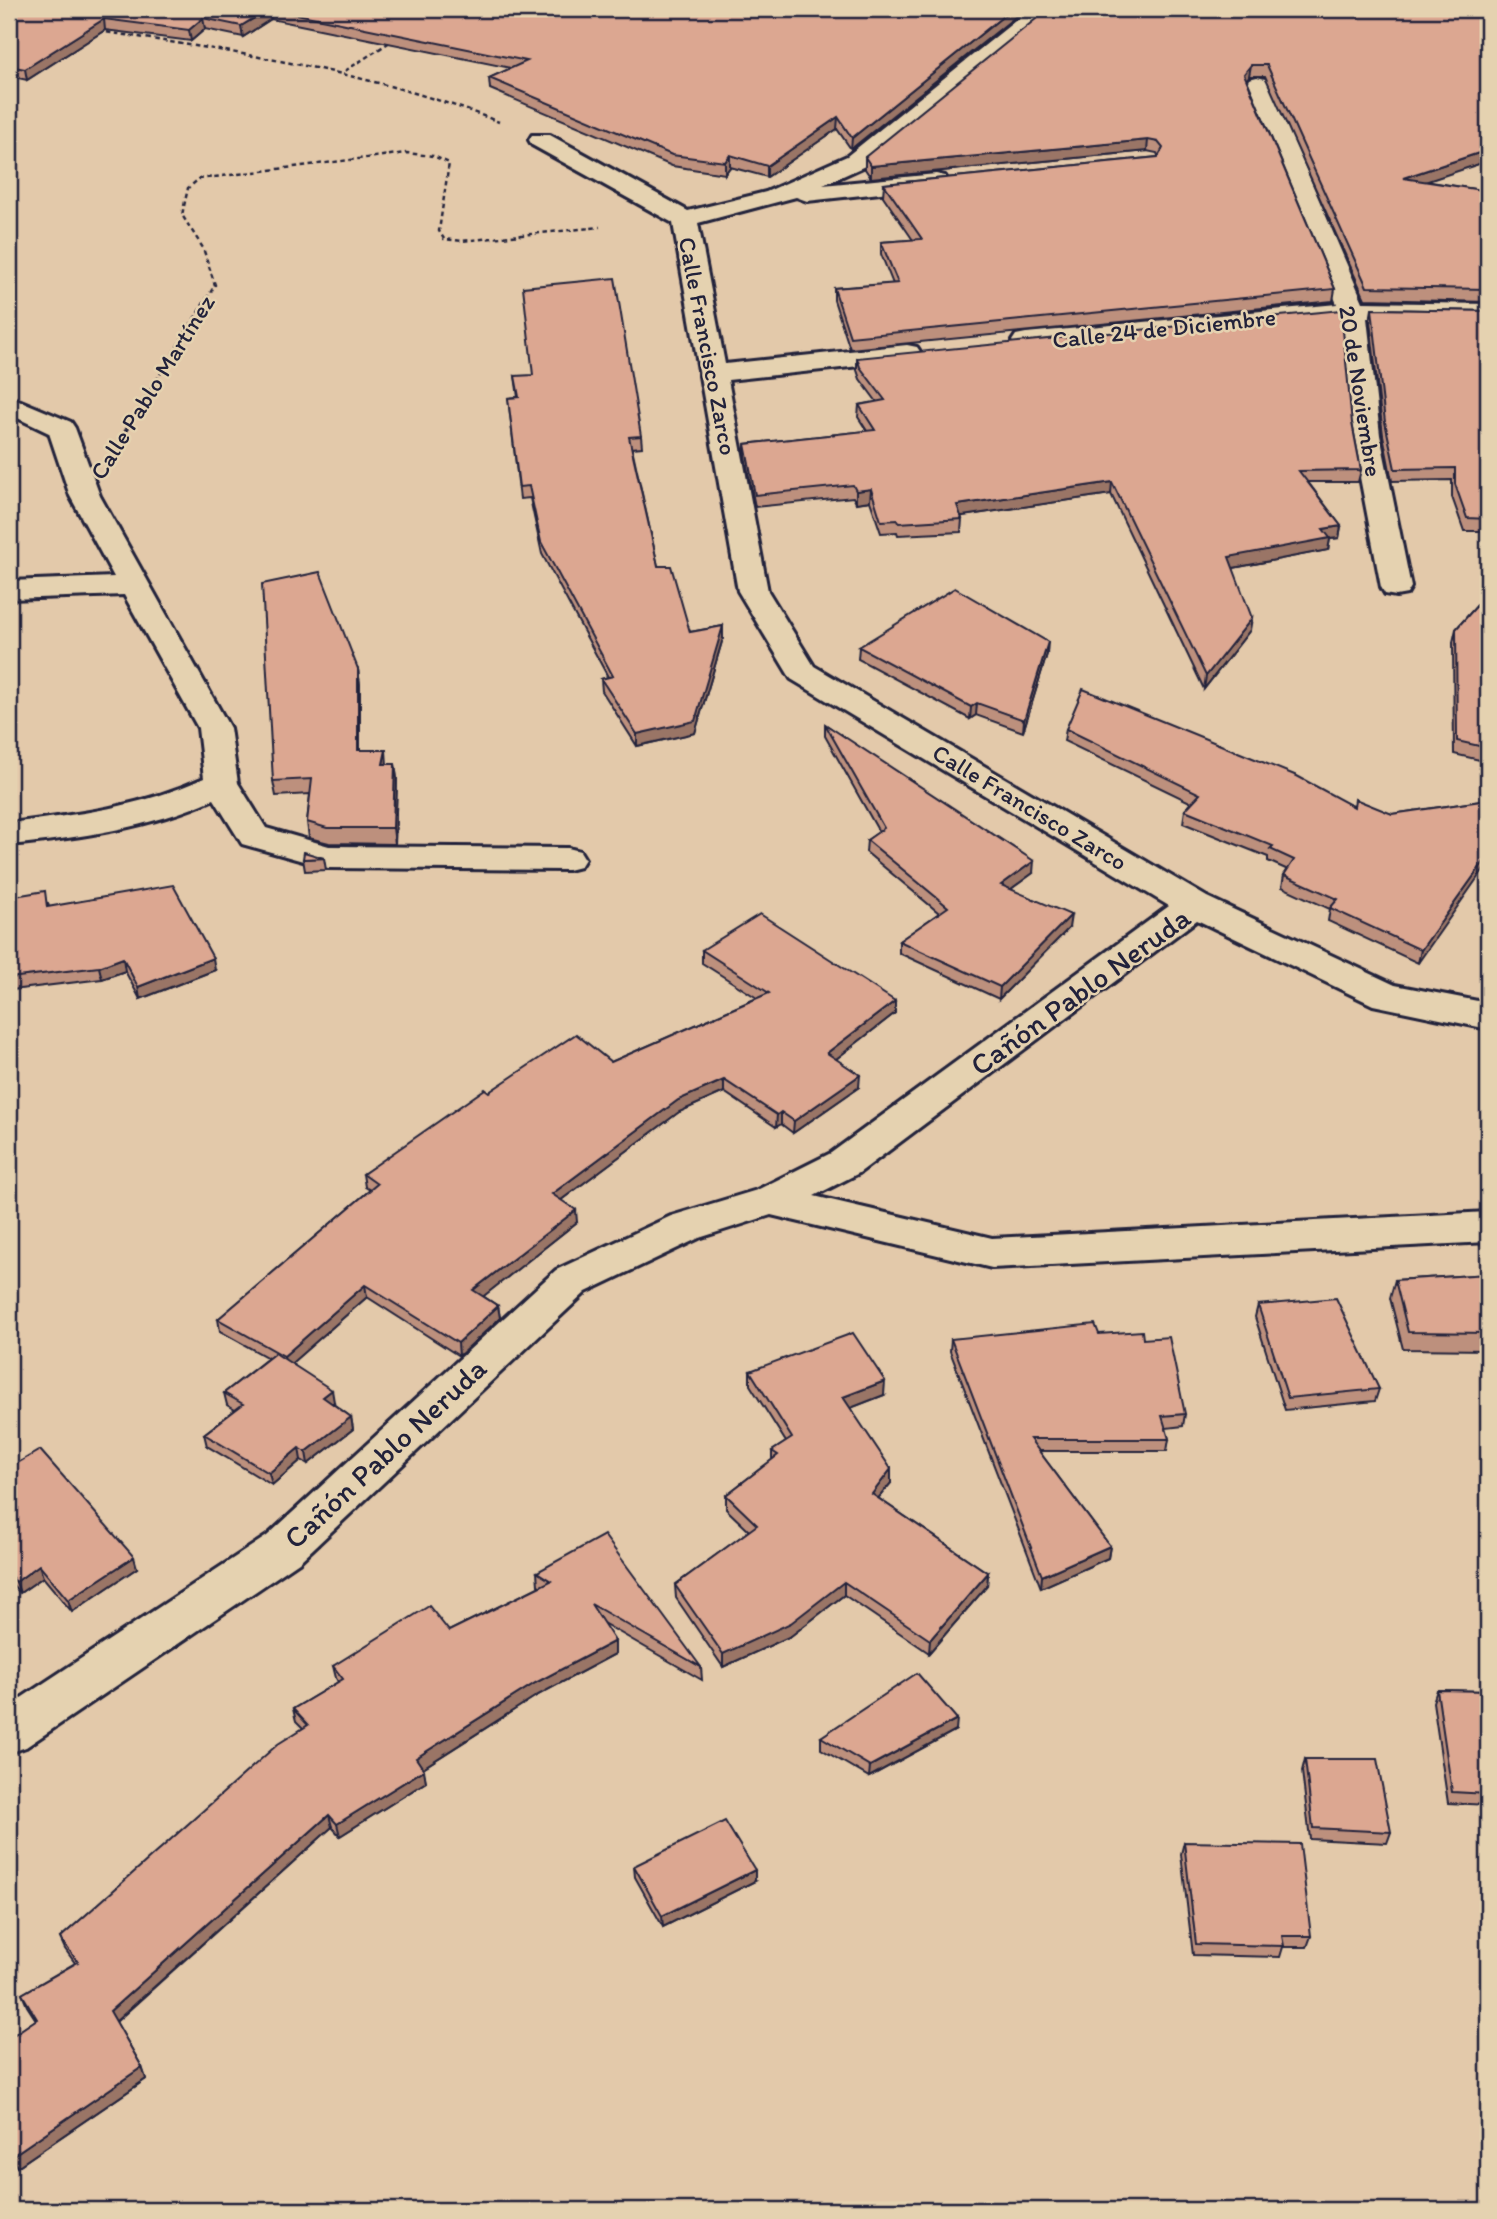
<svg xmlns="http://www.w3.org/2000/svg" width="1497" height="2219" viewBox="0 0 1497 2219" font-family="Itim,sans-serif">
<rect width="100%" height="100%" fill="#e3c9aa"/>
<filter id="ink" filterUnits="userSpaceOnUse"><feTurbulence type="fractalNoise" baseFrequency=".0143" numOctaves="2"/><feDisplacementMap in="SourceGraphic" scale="14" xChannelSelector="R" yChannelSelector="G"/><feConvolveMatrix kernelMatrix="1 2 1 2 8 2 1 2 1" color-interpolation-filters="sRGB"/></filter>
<g filter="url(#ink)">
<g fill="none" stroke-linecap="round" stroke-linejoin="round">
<g stroke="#22223b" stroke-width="6">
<g id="minor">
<polygon points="1030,9 1054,9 865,166 823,185 936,174 945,176 948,181 945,186 807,201 796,197 698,223 725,364 907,345 917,347 921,353 917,359 907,361 728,380 768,591 814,666 1207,897 1395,985 1488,1003 1488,1029 1373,1005 1197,920 859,1173 814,1196 992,1238 1488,1212 1488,1242 992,1268 771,1215 699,1238 586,1292 299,1562 26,1747 9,1753 9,1706 267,1536 556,1270 671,1216 757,1190 831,1153 1169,906 791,679 738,591 673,223 532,145 529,140 532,135 550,135 688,211 766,192 847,156"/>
<polygon points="1257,77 1265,79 1269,84 1363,302 1488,304 1488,320 1367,318 1380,435 1411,587 1407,594 1396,596 1385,594 1381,587 1352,435 1341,319 1026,349 1016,347 1012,341 1016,335 1026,333 1337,304 1245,84 1249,79"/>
<path d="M9 396 71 422 75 428 100 496 230 728 238 783 266 828 329 846 568 848 580 851 585 859 580 867 568 870 328 868 242 844 214 799C151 828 77 838 9 845V823C77 815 141 807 204 778L198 728 124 595 9 599V581L114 577 70 496 49 433 9 414Z"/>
</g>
</g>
<g stroke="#22223b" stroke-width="2.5" stroke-dasharray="4.5 3.5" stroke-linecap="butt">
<path d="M99 31C235 52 370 71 499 122"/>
<polyline points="345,71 390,42"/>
<polyline points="156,381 215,285 203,248 182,215 188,188 199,179 406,153 433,156 449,163 439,231 444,239 462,241 600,227"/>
</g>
<polyline stroke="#22223b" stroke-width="3.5" stroke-dasharray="5 4.5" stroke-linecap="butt" points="120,440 157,380"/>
<use href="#minor" fill="#e5d2b0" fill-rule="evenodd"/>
</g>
<g fill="#bd907d" stroke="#22223b" stroke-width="2">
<polygon points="9,9 1025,9 851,149 837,129 767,177 730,167 725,174 672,166 490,89 489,78 511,68 271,19 243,37 205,29 191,41 105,30 27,80 9,76"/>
<polygon points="1488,9 1425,181 1488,191 1488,302 1365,299 1265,76 1249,76 1247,80 1335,289 1333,301 850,349 834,300 834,288 893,284 881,254 881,242 913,240 883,196 884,184 1158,157 1158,156 1157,153 1147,151 871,178 865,169 865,157"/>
<polygon points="1372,309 1488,311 1488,531 1464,531 1452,497 1452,480 1392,481 1383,435 1370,321"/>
<polygon points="857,358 1352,423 1361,470 1358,482 1308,482 1341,526 1339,538 1330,539 1328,550 1233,568 1250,630 1204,689 1111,494 961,516 962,519 961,532 898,535 897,532 881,533 870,501 856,503 853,497 755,507 745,456 745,444 867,431 858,417 859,405 877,402 860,379 857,370"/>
<polygon points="515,376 641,436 642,447 632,448 658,566 690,632 723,626 723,638 695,733 637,746 602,691 601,679 608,677 542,554 530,498 520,499 508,398 518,397"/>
<polygon points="1488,593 1488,762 1454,754 1453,642 1456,629"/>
<polygon points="859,647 1047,654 1023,732 976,715 970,719 858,659"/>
<polygon points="358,669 360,685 360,750 387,764 395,764 397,779 395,844 329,843 309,838 307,822 310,794 276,796 273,781"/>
<polygon points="825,724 1033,873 1011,889 1069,928 999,999 899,953 899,941 939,913 866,852 867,840 879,832 825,736"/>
<polygon points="1066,729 1354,806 1392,814 1488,800 1418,963 1328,921 1330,909 1282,887 1284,875 1288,870 1268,861 1268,857 1183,823 1185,810 1192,803 1064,741"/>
<polygon points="324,858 326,870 305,871 303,859"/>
<polygon points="9,897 48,903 49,907 215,970 140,999 125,971 102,979 12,990 9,1013"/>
<polygon points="702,950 895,1001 895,1013 836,1059 859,1087 793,1133 781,1124 776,1127 724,1092 679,1112 561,1200 577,1222 483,1296 498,1306 500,1318 459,1356 367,1297 291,1363 334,1402 332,1403 351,1417 353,1429 308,1464 301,1460 272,1485 207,1446 204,1434 235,1410 227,1405 224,1393 268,1358 220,1331 218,1319 370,1190 365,1187 363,1174 489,1092 611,1062 757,998 702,963"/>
<polygon points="1488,1274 1488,1350 1403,1349 1390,1298 1395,1280"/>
<polygon points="1258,1305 1379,1389 1375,1401 1285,1410 1255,1317"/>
<polygon points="1099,1334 1185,1414 1183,1426 1166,1428 1169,1439 1167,1451 1039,1451 1110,1546 1108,1558 1041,1588 950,1351 951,1339"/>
<polygon points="750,1371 884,1395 850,1408 891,1483 878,1498 988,1573 987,1586 929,1653 844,1595 791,1636 723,1667 676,1598 675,1585 749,1531 726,1509 726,1495 772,1460 772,1451 786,1442 750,1385"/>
<polygon points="9,1468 137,1568 72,1612 43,1577 20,1593 9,1581"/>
<polygon points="537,1572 701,1667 702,1680 603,1623 615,1654 536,1696 423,1768 426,1782 340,1836 332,1827 116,2022 142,2067 146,2079 17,2167 9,2153 9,2038 36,2020 27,2006 22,1994 75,1963 65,1949 60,1938 303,1728 296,1721 293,1709 338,1682 336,1678 333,1666 449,1631 540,1586 538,1585"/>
<polygon points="1437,1690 1488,1691 1488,1805 1448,1803 1433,1702"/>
<polygon points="956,1730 869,1777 821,1749 821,1737"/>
<polygon points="1305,1759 1391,1832 1387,1843 1310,1839 1302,1771"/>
<polygon points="1184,1842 1311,1936 1307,1947 1283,1947 1280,1957 1193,1955 1181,1854"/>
<polygon points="634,1866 755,1881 663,1927 635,1877"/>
</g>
<g fill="#9a7566" stroke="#22223b" stroke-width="2">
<polygon points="270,9 271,19 243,37 241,26"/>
<polygon points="1012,9 1025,9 851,149 852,138"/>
<polygon points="203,18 205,29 191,41 189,30"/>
<polygon points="104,19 105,30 27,80 25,69"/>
<polygon points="1251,65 1249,76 1243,85 1244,74"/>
<polygon points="838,117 837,129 767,177 767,166"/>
<polygon points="1148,140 1147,151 871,178 871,166"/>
<polygon points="1488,150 1488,161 1401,190 1403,178"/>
<polygon points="730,155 730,167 725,174 725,162"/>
<polygon points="1112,482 1111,494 956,517 957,505"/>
<polygon points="871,489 870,501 856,503 856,491"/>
<polygon points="1341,526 1339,538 1330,539 1328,550 1228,569 1229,557 1323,529"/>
<polygon points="1252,618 1250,630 1204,689 1206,676"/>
<polygon points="723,626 723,638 695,733 637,746 637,734"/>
<polygon points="1048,642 1047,654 1023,732 1024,720"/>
<polygon points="358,669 360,685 360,765 358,750"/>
<polygon points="977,703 976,715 970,719 971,707"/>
<polygon points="386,750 387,765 383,764"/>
<polygon points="395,764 397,779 395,844 393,828"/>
<polygon points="1488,856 1488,863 1418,963 1421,950"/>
<polygon points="1034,861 1033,873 1000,897 1001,885"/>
<polygon points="1071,915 1069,928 999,999 1000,987"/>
<polygon points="123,958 125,971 102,979 99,967"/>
<polygon points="213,958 215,970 140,999 138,987"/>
<polygon points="9,978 12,990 9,1013"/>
<polygon points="895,1001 895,1013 827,1066 827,1053"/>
<polygon points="860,1075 859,1087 793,1133 794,1121"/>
<polygon points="724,1080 724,1092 679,1112 553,1206 552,1194 678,1100"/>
<polygon points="781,1112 781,1124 776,1127 777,1115"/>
<polygon points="576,1210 577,1222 475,1303 473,1290"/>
<polygon points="365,1285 367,1297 286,1368 284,1356"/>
<polygon points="498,1306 500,1318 459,1356 458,1343"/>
<polygon points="885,1381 884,1395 843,1411 843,1397"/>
<polygon points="332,1390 334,1402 325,1409 323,1397"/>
<polygon points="351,1417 353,1429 308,1464 306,1452"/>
<polygon points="299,1448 301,1460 272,1485 269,1473"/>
<polygon points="891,1469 891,1483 871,1507 872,1494"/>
<polygon points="1110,1546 1108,1558 1041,1588 1042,1576"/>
<polygon points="134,1557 137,1568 72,1612 68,1600"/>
<polygon points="39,1565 43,1577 20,1593 16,1582"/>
<polygon points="988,1573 987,1586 929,1653 930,1640"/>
<polygon points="844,1582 844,1595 791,1636 723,1667 723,1654"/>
<polygon points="615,1641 615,1654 536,1696 418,1771 416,1758 535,1683"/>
<polygon points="957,1719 956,1730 869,1777 870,1766"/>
<polygon points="424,1770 426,1782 340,1836 337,1824"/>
<polygon points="329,1815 332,1827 114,2023 110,2011"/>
<polygon points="755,1870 755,1881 663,1927 662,1916"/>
<polygon points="142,2067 146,2079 17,2167 12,2156"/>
</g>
<g fill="#dca791" stroke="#22223b" stroke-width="2">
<polygon points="9,9 269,9 241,26 203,18 189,30 104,19 25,69 9,66"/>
<polygon points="272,9 1012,9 852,138 838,117 767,166 730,155 725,162 672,155 489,78 527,61"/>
<polygon points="1108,9 1488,9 1488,150 1403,178 1488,191 1488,289 1367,287 1267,65 1251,65 1244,74 1335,289 850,337 834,288 898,283 881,242 922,239 884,184 1158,157 1163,148 1158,142 1148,140 871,166 865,157 1047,10"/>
<polygon points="615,278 641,436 629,437 658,566 671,566 690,632 723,626 695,721 637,734 601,679 613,676 541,542 529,486 519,487 508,398 519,397 515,376 533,375 523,287"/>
<polygon points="1372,309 1488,311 1488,519 1467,518 1455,484 1455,468 1395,469 1385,422"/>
<polygon points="1341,310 1352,423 1361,470 1299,471 1341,526 1323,529 1330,538 1229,557 1252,618 1206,676 1112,482 957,505 962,519 899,523 898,520 881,521 871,489 856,491 853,485 755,495 745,444 875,430 859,405 885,400 860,367 857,358"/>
<polygon points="320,572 358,669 358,750 386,750 383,764 395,764 393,828 327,828 307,822 312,779 273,781 262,584"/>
<polygon points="955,588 1048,642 1024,720 977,703 971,707 859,647"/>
<polygon points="1488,593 1488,748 1457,741 1456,629"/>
<polygon points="1083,689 1297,776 1354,807 1355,799 1392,814 1488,800 1488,856 1421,950 1330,908 1338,899 1284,875 1294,860 1270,849 1273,846 1185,810 1200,794 1066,729"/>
<polygon points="825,724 1034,861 1001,885 1071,915 1000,987 899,941 948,907 867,840 884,828"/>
<polygon points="304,852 324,858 303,859"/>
<polygon points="173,885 213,958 138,987 123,958 99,967 9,978 9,897 45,891 47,907"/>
<polygon points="760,914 895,1001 827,1053 860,1075 794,1121 781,1112 777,1115 724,1080 678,1100 552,1194 576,1210 473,1290 498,1306 458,1343 365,1285 284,1356 218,1319 377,1184 363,1174 485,1089 489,1092 576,1034 611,1062 769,993 702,950"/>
<polygon points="1488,1274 1488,1333 1408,1332 1395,1280"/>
<polygon points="1336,1298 1379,1389 1288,1398 1258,1305"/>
<polygon points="1095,1324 1099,1334 1142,1331 1143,1339 1169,1337 1185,1414 1162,1416 1169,1439 1030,1439 1110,1546 1042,1576 951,1339"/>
<polygon points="853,1333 885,1381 843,1397 891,1469 872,1494 988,1573 930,1640 844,1582 791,1623 723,1654 675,1585 757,1525 726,1495 778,1455 772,1451 792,1438 750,1371"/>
<polygon points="275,1353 332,1390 323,1397 351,1417 306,1452 299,1448 269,1473 204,1434 243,1404 224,1393"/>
<polygon points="40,1450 134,1557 68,1600 39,1565 16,1582 9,1574 9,1468"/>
<polygon points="604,1535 701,1667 591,1604 615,1641 535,1683 416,1758 424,1770 337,1824 329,1815 110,2011 142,2067 12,2156 9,2151 9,2038 37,2019 22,1994 78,1962 60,1938 278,1744 308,1725 293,1709 343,1679 333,1666 429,1606 449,1631 551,1581 537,1572"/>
<polygon points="917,1673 957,1719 870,1766 821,1737"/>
<polygon points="1437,1690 1488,1691 1488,1794 1452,1792"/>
<polygon points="1305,1759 1377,1759 1391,1832 1313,1828"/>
<polygon points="725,1821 755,1870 662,1916 634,1866"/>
<polygon points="1184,1842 1300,1844 1311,1936 1282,1936 1284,1946 1196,1944"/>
<polygon points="1213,2204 1215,2210 1186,2210"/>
</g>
</g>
<g text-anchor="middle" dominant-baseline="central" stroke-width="5" stroke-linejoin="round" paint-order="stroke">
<g font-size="24" fill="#22223b" stroke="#e5d2b0">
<text transform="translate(1164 328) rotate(-6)">Calle 24 de Diciembre</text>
<text transform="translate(708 346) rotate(79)">Calle Francisco Zarco</text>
<text transform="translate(152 387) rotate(-58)">Calle Pablo Martínez</text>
<text transform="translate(1361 391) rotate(81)">20 de Noviembre</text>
<text transform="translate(1030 807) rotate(31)">Calle Francisco Zarco</text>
</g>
<g font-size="30" fill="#22223b" stroke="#e5d2b0">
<text transform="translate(1080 991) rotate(-36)">Cañón Pablo Neruda</text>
<text transform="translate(385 1453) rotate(-43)">Cañón Pablo Neruda</text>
</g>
</g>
<rect width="1497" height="2219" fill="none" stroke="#e5d2b0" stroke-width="35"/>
<rect x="18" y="18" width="1462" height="2184" fill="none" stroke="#22223b" stroke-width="2.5" filter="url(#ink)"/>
</svg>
